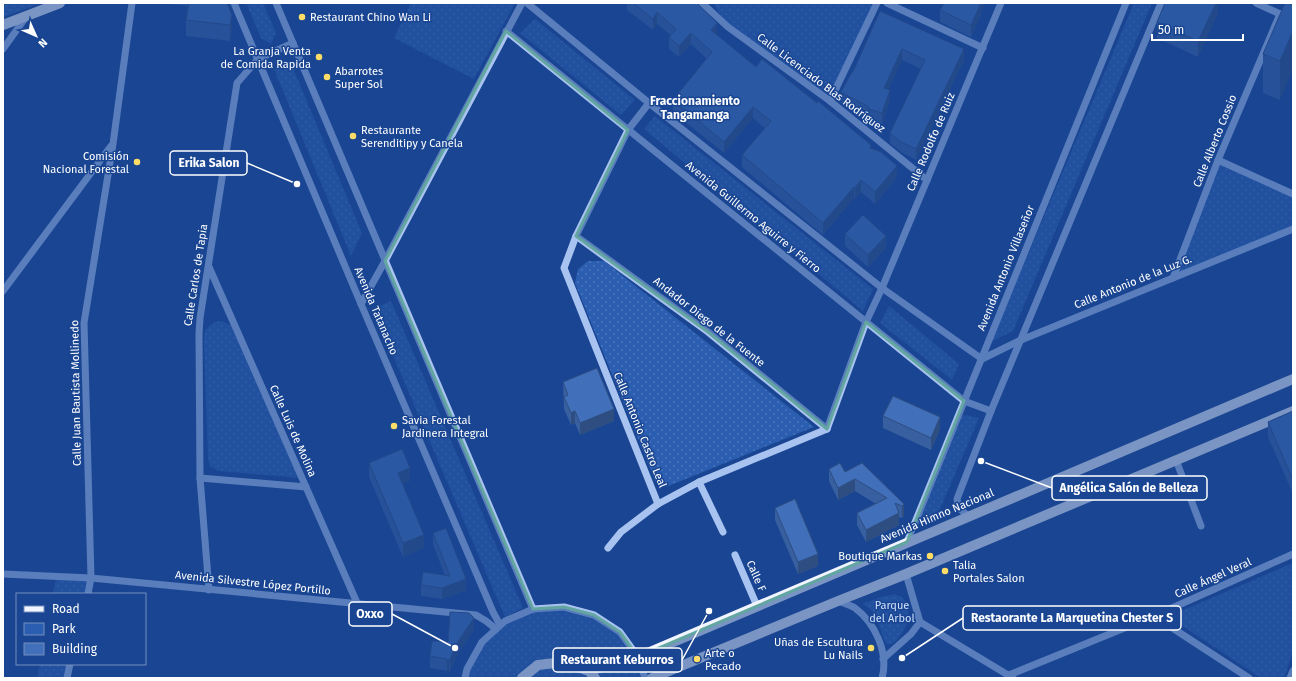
<svg xmlns="http://www.w3.org/2000/svg" width="1296" height="681" viewBox="0 0 1296 681" font-family="'Fira Sans',sans-serif">
<defs>
<pattern id="green-dots" width="8" height="8" patternUnits="userSpaceOnUse"><rect width="8" height="8" fill="#2b5eb0"/><path d="M2 2h.1M6 6h.1" fill="none" stroke="#4b76bc" stroke-width="1.8" stroke-linecap="round"/></pattern>
</defs>
<rect width="100%" height="100%" fill="#194592"/>
<g fill="url(#green-dots)">
<polygon points="3,3 41,3 3,17"/>
<polygon points="246,3 263,3 276,33 271,44 261,38"/>
<polygon points="411,3 515,3 474,79 394,38"/>
<polygon points="713,3 877,3 829,99 728,27"/>
<polygon points="1134,3 1152,3 1013,331 991,342"/>
<polygon points="535,19 635,100 621,115 520,33"/>
<polygon points="290,61 362,233 351,256 274,69"/>
<polygon points="655,116 873,289 863,311 644,129"/>
<polygon points="1218,160 1293,194 1293,229 1173,278"/>
<polygon points="588,261 604,261 814,427 666,487 660,486 655,481 575,283 578,269"/>
<polygon points="391,301 523,608 505,617 373,309"/>
<polygon points="889,306 959,364 952,380 880,323"/>
<polygon points="222,321 231,326 299,478 218,471 210,466 208,460 204,341 205,330 214,322"/>
<polygon points="960,414 979,418 937,516 916,526"/>
<polygon points="1293,563 1293,652 1284,678 1261,678 1181,625 1178,619 1178,614 1181,611"/>
<polygon points="56,577 91,578 88,594 53,594"/>
<path d="M895 594C919 602 907 634 892 644H887L885 641C878 626 878 611 862 604L881 597Z"/>
<polygon points="564,607 594,615 620,632 645,678 465,678 482,642 500,625 533,609"/>
<polygon points="40,664 70,664 67,678 37,678"/>
</g>
<g fill="none" stroke-linecap="round" stroke-linejoin="round">
<g stroke="#a8c3f0" stroke-width="7">
<polyline points="234,3 361,304 493,612 500,625"/>
<polyline points="276,3 533,609"/>
<polyline points="527,3 649,103 882,288 982,359 1021,340 1293,229"/>
<polyline points="702,3 728,27 830,101 927,180"/>
<polyline points="887,3 983,48"/>
<polyline points="1256,3 1293,20"/>
<polyline points="506,31 964,401 991,411"/>
<polyline points="3,49 26,17"/>
<polyline points="830,101 877,3"/>
<polyline points="649,103 628,130 576,236 564,268 658,504"/>
<polyline points="1218,160 1293,194"/>
<polyline points="576,236 708,332 827,429"/>
<polyline points="209,267 358,605"/>
<polyline points="1173,278 1218,160 1280,14"/>
<polyline points="3,291 111,146"/>
<polyline points="361,304 385,261 522,3"/>
<polyline points="1176,460 1201,526"/>
<polyline points="200,478 306,487"/>
<polyline points="699,482 723,532"/>
<path d="M969 516C961 511 958 508 957 499L991 411 1161 3"/>
<polyline points="907,542 1126,3"/>
<polyline points="608,548 621,532 658,504 699,482 827,429 866,322 882,288 1001,3"/>
<polyline points="735,555 757,606"/>
<polyline points="3,574 91,578 476,615 486,621 496,629"/>
<polyline points="906,574 920,622 1013,678"/>
<polyline points="209,590 200,478 199,334 200,318 237,83 258,59 293,43"/>
<polyline points="88,594 91,578 84,323 113,144 132,3"/>
<path d="M838 601C843 603 850 605 855 608 875 623 889 653 882 678"/>
<polyline points="1154,616 1249,678"/>
<polyline points="883,659 911,634 920,622"/>
<polyline points="67,678 70,664"/>
<polyline points="465,678 467,669 482,642 505,621 533,609 564,607 594,615 620,632 638,657 645,678"/>
<polyline points="1008,678 1009,675 1154,616 1293,554"/>
<polyline points="1290,678 1293,671"/>
</g>
<g stroke="#f0f5ff" stroke-width="10">
<polyline points="3,25 60,3"/>
<polyline points="589,671 638,657 1293,379"/>
<polyline points="522,678 538,665 564,662 589,671 595,678"/>
<polyline points="652,678 838,601 906,574 1293,411"/>
</g>
</g>
<g fill="#385f9f">
<polygon points="161,3 227,3 232,31 230,41 186,36 186,20 188,6"/>
<polygon points="627,3 697,3 717,34 717,35 756,67 871,148 897,177 875,204 861,192 855,199 854,198 823,235 742,167 742,155 765,128 762,126 753,118 724,153 673,112 673,100 707,59 691,44 679,57 669,49 669,37 671,35 657,24 653,30 627,10"/>
<polygon points="944,3 985,3 981,12 981,15 971,37 940,22 940,10"/>
<polygon points="1218,3 1218,13 1198,57 1157,38 1157,22"/>
<polygon points="1285,3 1280,100 1263,93 1263,54"/>
<polygon points="880,11 964,60 916,160 901,152 890,143 890,133 921,69 902,60 888,90 890,101 882,124 868,119 868,117 841,103 841,92 853,72"/>
<polygon points="845,234 886,248 868,267 845,246"/>
<polygon points="563,382 614,421 580,435 575,423 571,425 564,409"/>
<polygon points="1293,411 1293,494 1268,437 1268,422"/>
<polygon points="883,416 940,429 931,450 883,428"/>
<polygon points="369,463 410,481 403,484 424,548 403,557 369,477"/>
<polygon points="829,469 845,472 904,504 904,516 902,518 899,517 899,525 866,542 857,525 857,513 876,504 855,491 838,500 829,481"/>
<polygon points="775,508 818,566 798,574 775,520"/>
<polygon points="433,533 466,590 442,599 421,596 421,585 445,576 433,544"/>
<polygon points="474,630 459,652 450,671 449,671 447,674 447,671 430,668 430,656"/>
</g>
<g fill="#2e4e82">
<polygon points="980,3 985,3 981,12 981,15 971,37 971,25"/>
<polygon points="1216,3 1218,3 1218,13 1198,57 1198,41"/>
<polygon points="657,12 657,24 653,30 653,19"/>
<polygon points="232,15 232,31 230,41 230,25"/>
<polygon points="717,23 717,34 711,41 711,30"/>
<polygon points="1293,31 1293,69 1280,100 1280,61"/>
<polygon points="691,33 691,44 679,57 679,46"/>
<polygon points="902,49 902,60 884,99 884,88"/>
<polygon points="964,49 964,60 916,160 916,149"/>
<polygon points="890,90 890,101 882,124 882,113"/>
<polygon points="753,107 753,118 724,153 724,142"/>
<polygon points="897,166 897,177 875,204 875,192"/>
<polygon points="861,180 861,192 855,199 855,188"/>
<polygon points="854,187 854,198 823,235 823,223"/>
<polygon points="886,236 886,248 868,267 868,255"/>
<polygon points="614,409 614,421 580,435 580,423"/>
<polygon points="575,411 575,423 571,425 571,413"/>
<polygon points="940,417 940,429 931,450 931,438"/>
<polygon points="410,468 410,481 398,486 398,473"/>
<polygon points="855,479 855,491 838,500 838,488"/>
<polygon points="904,504 904,516 902,518 902,506"/>
<polygon points="899,513 899,525 866,542 866,530"/>
<polygon points="424,535 424,548 403,557 403,543"/>
<polygon points="818,554 818,566 798,574 798,562"/>
<polygon points="466,579 466,590 442,599 442,588"/>
<polygon points="474,618 474,630 459,652 450,671 450,659 459,640"/>
<polygon points="449,659 449,671 447,674 447,662"/>
</g>
<g fill="#416fb9" stroke="#2e4e82">
<polygon points="189,3 227,3 232,15 230,25 186,20"/>
<polygon points="633,3 697,3 717,23 711,30 756,67 762,59 817,103 818,101 871,145 870,148 881,152 897,166 875,192 861,180 855,188 854,187 823,223 742,155 771,121 753,107 724,142 673,100 712,52 691,33 679,46 669,37 676,29 657,12 653,19"/>
<polygon points="944,3 981,3 971,25 940,10"/>
<polygon points="1165,3 1216,3 1198,41 1157,22"/>
<polygon points="1285,3 1288,3 1293,5 1293,31 1280,61 1263,54"/>
<polygon points="880,11 964,49 916,149 901,142 890,133 925,60 902,49 884,88 890,90 882,113 868,109 869,107 841,92 852,72 853,72"/>
<polygon points="863,215 886,236 868,255 845,234"/>
<polygon points="597,368 614,409 580,423 575,411 571,413 564,397 568,395 563,382"/>
<polygon points="893,396 940,417 931,438 883,416"/>
<polygon points="1293,411 1293,480 1268,422"/>
<polygon points="402,449 410,468 398,473 424,535 403,543 369,463"/>
<polygon points="840,463 845,472 862,463 904,504 902,506 895,503 899,513 866,530 857,513 887,498 855,479 838,488 829,469"/>
<polygon points="795,499 818,554 798,562 775,508"/>
<polygon points="446,528 466,579 442,588 421,585 423,572 450,576 433,533"/>
<polygon points="450,612 469,613 474,618 459,640 450,659 449,659 447,662 447,659 430,656 432,641 448,642"/>
</g>
<path d="M0 0H1296V681H0ZM506 31 628 130 576 236 708 332 827 429 866 322 964 401 907 542 638 657 620 632 594 615 564 607 533 609 385 261Z" fill="#194592" fill-opacity=".55" fill-rule="evenodd"/>
<path fill="none" stroke="#63a6a1" stroke-width="3" stroke-linejoin="round" d="M506 31 628 130 576 236 708 332 827 429 866 322 964 401 907 542 638 657 620 632 594 615 564 607 533 609 385 261Z"/>
<g fill="#fd6" stroke="#194592" stroke-width="1.5">
<circle cx="302" cy="17" r="4"/>
<circle cx="319" cy="57" r="4"/>
<circle cx="327" cy="77" r="4"/>
<circle cx="353" cy="136" r="4"/>
<circle cx="137" cy="162" r="4"/>
<circle cx="394" cy="426" r="4"/>
<circle cx="930" cy="556" r="4"/>
<circle cx="945" cy="571" r="4"/>
<circle cx="871" cy="648" r="4"/>
<circle cx="697" cy="659" r="4"/>
</g>
<g text-anchor="middle" dominant-baseline="central" stroke-width="3" stroke-linejoin="round" paint-order="stroke">
<g font-size="11" fill="#fff" stroke="#194592" text-anchor="start">
<text x="310" y="17">Restaurant Chino Wan Li</text>
<text x="311" y="51" text-anchor="end">La Granja Venta<tspan x="311" dy="13">de Comida Rapida</tspan></text>
<text x="335" y="71">Abarrotes<tspan x="335" dy="13">Super Sol</tspan></text>
<text x="361" y="130">Restaurante<tspan x="361" dy="13">Serenditipy y Canela</tspan></text>
<text x="129" y="156" text-anchor="end">Comisión<tspan x="129" dy="13">Nacional Forestal</tspan></text>
<text x="402" y="420">Savia Forestal<tspan x="402" dy="13">Jardinera Integral</tspan></text>
<text x="922" y="556" text-anchor="end">Boutique Markas</text>
<text x="953" y="565">Talia<tspan x="953" dy="13">Portales Salon</tspan></text>
<text x="863" y="642" text-anchor="end">Uñas de Escultura<tspan x="863" dy="13">Lu Nails</tspan></text>
<text x="705" y="653">Arte o<tspan x="705" dy="13">Pecado</tspan></text>
</g>
<g font-size="11" fill="#fff" stroke="#194592">
<text transform="translate(821 83) rotate(37)">Calle Licenciado Blas Rodríguez</text>
<text transform="translate(1215 141) rotate(-68)">Calle Alberto Cossio</text>
<text transform="translate(931 142) rotate(-67)">Calle Rodolfo de Ruiz</text>
<text transform="translate(753 217) rotate(39)">Avenida Guillermo Aguirre y Fierro</text>
<text transform="translate(1006 268) rotate(-68)">Avenida Antonio Villaseñor</text>
<text transform="translate(196 275) rotate(-81)">Calle Carlos de Tapia</text>
<text transform="translate(1133 282) rotate(-22)">Calle Antonio de la Luz G.</text>
<text transform="translate(376 311) rotate(67)">Avenida Tatanacho</text>
<text transform="translate(709 322) rotate(38)">Andador Diego de la Fuente</text>
<text transform="translate(76 393) rotate(-91)">Calle Juan Bautista Mollinedo</text>
<text transform="translate(640 430) rotate(68)">Calle Antonio Castro Leal</text>
<text transform="translate(293 431) rotate(66)">Calle Luis de Molina</text>
<text transform="translate(937 516) rotate(-23)">Avenida Himno Nacional</text>
<text transform="translate(756 576) rotate(66)">Calle F</text>
<text transform="translate(1213 578) rotate(-24)">Calle Ángel Veral</text>
<text transform="translate(253 583) rotate(6)">Avenida Silvestre López Portillo</text>
</g>
<g font-size="11" fill="#cee0fb" stroke="#194592">
<text x="892" y="605">Parque<tspan x="892" dy="13">del Arbol</tspan></text>
</g>
<g font-size="12" font-weight="bold" fill="#fff" stroke="#194592">
<text x="695" y="101">Fraccionamiento<tspan x="695" dy="14">Tangamanga</tspan></text>
</g>
</g>
<path fill="none" stroke="#fff" stroke-width="1.5" d="M297 184L247 163M981 461L1052 488M455 648L392 614M902 658L963 618M709 611L682 660"/>
<g fill="#fff" stroke="#194592" stroke-width="1.5">
<circle cx="297" cy="184" r="4"/>
<circle cx="981" cy="461" r="4"/>
<circle cx="455" cy="648" r="4"/>
<circle cx="902" cy="658" r="4"/>
<circle cx="709" cy="611" r="4"/>
</g>
<g fill="#194592" stroke="#fff" stroke-width="1.5">
<rect x="170" y="151" width="77" height="24" rx="4"/>
<rect x="1052" y="476" width="155" height="24" rx="4"/>
<rect x="349" y="602" width="43" height="24" rx="4"/>
<rect x="963" y="606" width="218" height="24" rx="4"/>
<rect x="553" y="648" width="129" height="24" rx="4"/>
</g>
<g font-size="12" text-anchor="middle" font-weight="bold" fill="#fff">
<text x="209" y="167">Erika Salon</text>
<text x="1129" y="492">Angélica Salón de Belleza</text>
<text x="370" y="618">Oxxo</text>
<text x="1072" y="622">Restaorante La Marquetina Chester S</text>
<text x="617" y="664">Restaurant Keburros</text>
</g>
<rect width="1296" height="681" fill="none" stroke="#ffffff" stroke-width="8"/>
<rect x="16" y="593" width="130" height="72" fill="#194592" stroke="#758fbe"/>
<rect x="24" y="606" width="20" height="6" fill="#f0f5ff" stroke="#758fbe"/>
<text x="52" y="613" font-size="12" fill="#ffffff">Road</text>
<rect x="24" y="623" width="20" height="12" fill="#2b5eb0" stroke="#758fbe"/>
<text x="52" y="633" font-size="12" fill="#ffffff">Park</text>
<rect x="24" y="643" width="20" height="12" fill="#416fb9" stroke="#758fbe"/>
<text x="52" y="653" font-size="12" fill="#ffffff">Building</text>
<g transform="translate(36 36) rotate(135)" stroke="#194592" stroke-width="3" paint-order="stroke">
<path d="M0-3L7 15L0 10L-7 15Z" fill="#ffffff"/>
<text y="-6" font-size="11" font-weight="bold" text-anchor="middle" fill="#ffffff">N</text>
</g>
<path d="M1152 34v6h91v-6" fill="none" stroke="#ffffff" stroke-width="2"/>
<text x="1158" y="34" font-size="12" fill="#ffffff" stroke="#194592" stroke-width="3" paint-order="stroke">50 m</text>
</svg>
